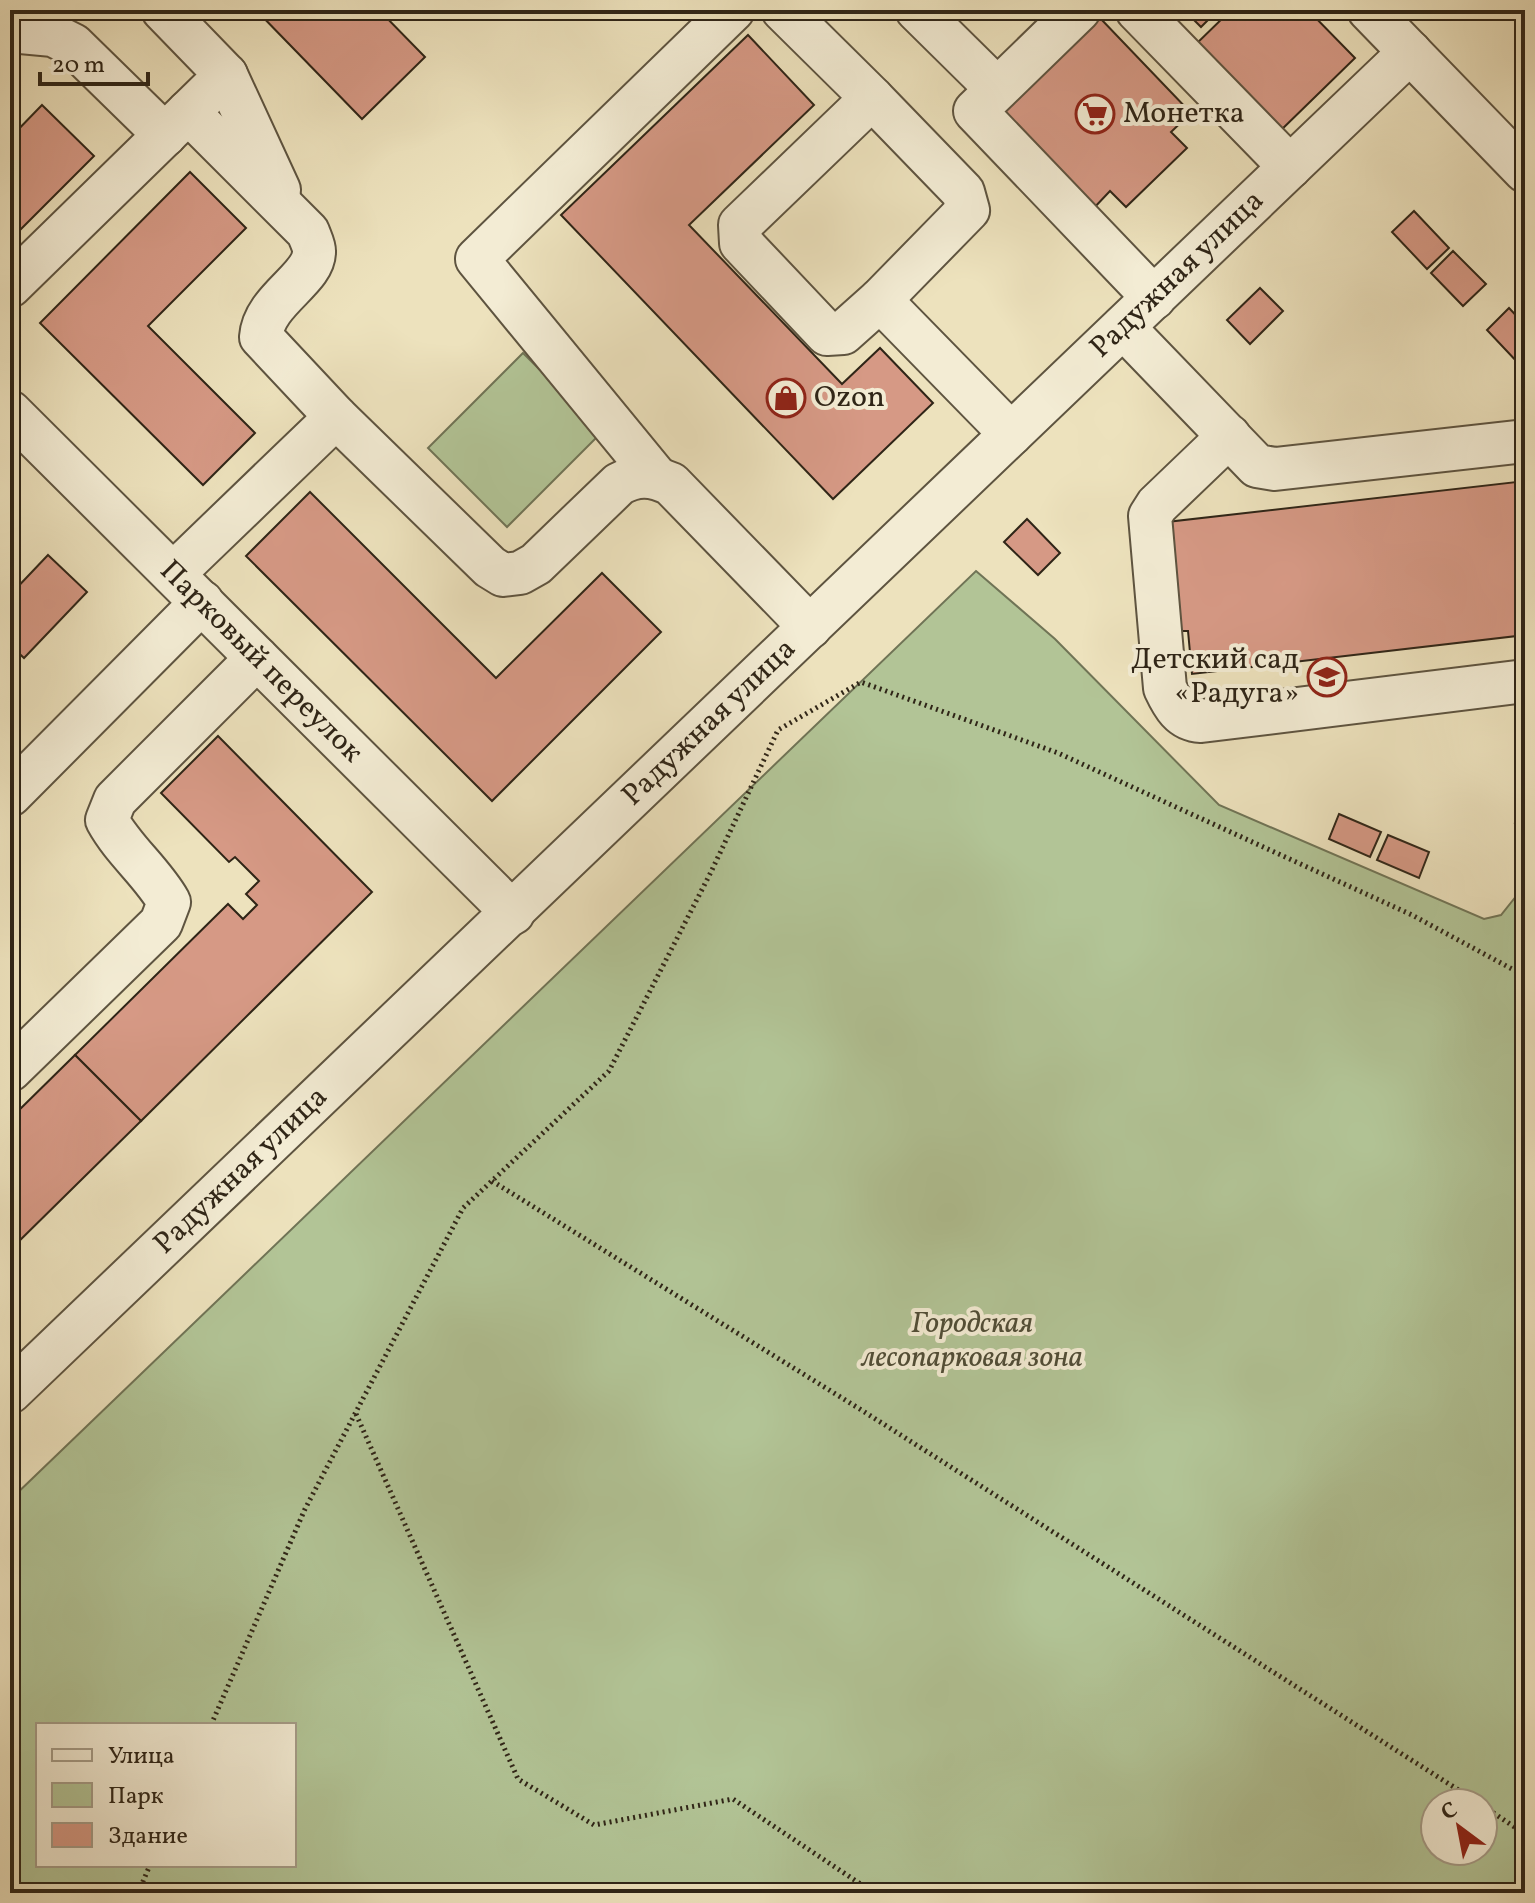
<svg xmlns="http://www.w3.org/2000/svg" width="1535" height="1903" viewBox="0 0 1535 1903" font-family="Vollkorn,serif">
<rect width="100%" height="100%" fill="#ede2bd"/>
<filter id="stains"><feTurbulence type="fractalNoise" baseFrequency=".0025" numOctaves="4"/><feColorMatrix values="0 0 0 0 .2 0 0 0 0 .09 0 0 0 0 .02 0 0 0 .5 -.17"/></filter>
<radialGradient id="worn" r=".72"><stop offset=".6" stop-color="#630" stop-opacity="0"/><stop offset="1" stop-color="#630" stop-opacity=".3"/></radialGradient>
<g fill="#b2c496" stroke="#707456" stroke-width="2" fill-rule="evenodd">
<polygon points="523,353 602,432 507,527 428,448"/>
<path d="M976 571 1055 639 1219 805 1484 919 1501 915 1525 885V1893H10V1500ZM38 1725H294V1865H38ZM1435 1803H1483V1851H1435Z"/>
</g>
<g fill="#d69985" stroke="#2f2517" stroke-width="2">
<polygon points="256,10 379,10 425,57 362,119"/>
<polygon points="1184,10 1218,10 1201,27"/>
<polygon points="1231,10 1308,10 1355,58 1277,134 1192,48"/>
<polygon points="1100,18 1191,113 1171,132 1187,148 1126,207 1110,191 1092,210 1000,115"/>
<polygon points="748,35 814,105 689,225 842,384 880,348 933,403 833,499 561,215"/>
<polygon points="42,105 94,156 10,240 10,138"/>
<polygon points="190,172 246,228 148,326 255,433 203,485 40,323"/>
<polygon points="1414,211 1449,248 1427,269 1392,232"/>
<polygon points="1453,251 1486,284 1463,306 1431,273"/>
<polygon points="1260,288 1283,311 1250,344 1227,320"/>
<polygon points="1509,308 1525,325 1525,360 1520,365 1487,330"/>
<polygon points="1525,481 1525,635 1192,674 1188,631 1180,631 1167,522"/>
<polygon points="310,492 496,678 602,573 661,632 492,801 246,556"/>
<polygon points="1027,519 1060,553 1038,575 1004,542"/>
<polygon points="48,555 87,592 24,658 10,645 10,595"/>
<polygon points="218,736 372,892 141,1121 75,1055 228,904 243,919 257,905 246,894 259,881 235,857 229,862 161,793"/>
<polygon points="1525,809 1525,831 1515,823"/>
<polygon points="1339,814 1381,832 1370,857 1329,839"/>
<polygon points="1388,835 1429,852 1419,878 1377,860"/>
<polygon points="75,1055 141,1121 10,1250 10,1119"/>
</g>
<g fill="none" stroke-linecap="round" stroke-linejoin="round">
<g stroke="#5e5440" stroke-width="46">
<g id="minor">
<polyline points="783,10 872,98 740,225 741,243 827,334 843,333 880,300 1011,434"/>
<polyline points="917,10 997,89"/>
<polyline points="1079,10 975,111 1154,298"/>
<polyline points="1137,10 1290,167"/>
<polyline points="1369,10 1525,171"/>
<polyline points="10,31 53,35 73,45 165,135"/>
<polyline points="226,75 279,190"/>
<polyline points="872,98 963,192 968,210 880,300"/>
<path d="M188 112 308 232C310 238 314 245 314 251 315 279 264 299 261 337L336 417 490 567 503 575 520 573 536 564 619 484C638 474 651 475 671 484L810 627"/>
<polyline points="10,286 226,75 163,10"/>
<polyline points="1123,327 1257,466 1275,469 1525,441"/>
<path id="s1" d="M10 412 513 913"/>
<path d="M1229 436 1157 505 1150 516 1165 688C1173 705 1181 720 1201 721L1525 681"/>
<polyline points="656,477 477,259 733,10"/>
<polyline points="173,574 336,417"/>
<polyline points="10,795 202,602"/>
<path d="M10 1070 161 923 169 902C152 872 124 851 107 820L115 800 257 658"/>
<path id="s2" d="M10 1392 1410 52"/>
</g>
</g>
<g stroke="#2f2517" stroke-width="5" stroke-dasharray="2 4" stroke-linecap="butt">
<polyline points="492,1181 863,1411 1479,1803"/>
<polyline points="356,1414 518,1779 594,1825 733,1799 874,1893"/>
<polyline points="211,1725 305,1509 463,1208 609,1071 711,872 778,730 861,682 1058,753 1412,915 1525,976"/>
<polyline points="1483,1806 1525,1834"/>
<polyline points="138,1893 150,1865"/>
</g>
<use href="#minor" stroke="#f3ecd4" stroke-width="42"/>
</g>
<defs>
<g id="supermarket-ring" transform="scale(2)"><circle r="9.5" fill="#f3ecd4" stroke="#8f2418" stroke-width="1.5"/><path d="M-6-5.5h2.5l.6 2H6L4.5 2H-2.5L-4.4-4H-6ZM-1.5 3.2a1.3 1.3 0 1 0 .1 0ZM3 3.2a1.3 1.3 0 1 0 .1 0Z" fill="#8f2418"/></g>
<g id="shop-ring" transform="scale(2)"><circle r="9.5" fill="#f3ecd4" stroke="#8f2418" stroke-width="1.5"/><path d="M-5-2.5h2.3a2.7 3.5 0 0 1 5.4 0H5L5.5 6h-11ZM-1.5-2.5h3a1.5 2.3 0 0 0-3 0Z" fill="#8f2418"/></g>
<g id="school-ring" transform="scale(2)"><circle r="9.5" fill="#f3ecd4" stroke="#8f2418" stroke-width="1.5"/><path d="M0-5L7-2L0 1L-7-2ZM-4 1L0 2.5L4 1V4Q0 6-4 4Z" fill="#8f2418"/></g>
</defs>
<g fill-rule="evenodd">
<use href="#supermarket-ring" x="1095" y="114"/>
<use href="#shop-ring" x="786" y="398"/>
<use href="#school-ring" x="1327" y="677"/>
</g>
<g text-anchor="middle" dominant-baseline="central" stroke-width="8" stroke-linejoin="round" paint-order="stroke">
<g font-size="30" fill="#2f2517" stroke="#f3ecd4" text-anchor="start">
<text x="1123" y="114">Монетка</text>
<text x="814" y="398">Ozon</text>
<text x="1299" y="660" text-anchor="end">Детский сад<tspan x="1299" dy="34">«Радуга»</tspan></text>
</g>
<g font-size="30" fill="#2f2517" stroke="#f3ecd4">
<text stroke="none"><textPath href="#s2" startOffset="1616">Радужная улица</textPath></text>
<text stroke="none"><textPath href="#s1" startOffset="354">Парковый переулок</textPath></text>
<text stroke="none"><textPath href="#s2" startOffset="968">Радужная улица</textPath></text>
<text stroke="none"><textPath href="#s2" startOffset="320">Радужная улица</textPath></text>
</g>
<g font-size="30" font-style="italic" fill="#504d37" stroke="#f3ecd4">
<text x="972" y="1324">Городская<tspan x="972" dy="34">лесопарковая зона</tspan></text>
</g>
</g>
<rect width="1535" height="1903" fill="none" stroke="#ede2bd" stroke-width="40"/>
<rect x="12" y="12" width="1511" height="1879" fill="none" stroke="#2f2517" stroke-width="4"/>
<rect x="20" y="20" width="1495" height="1863" fill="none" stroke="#2f2517" stroke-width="2"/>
<rect x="36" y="1723" width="260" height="144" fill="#f3ecd4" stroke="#a59c88" stroke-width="2"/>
<rect x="52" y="1749" width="40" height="12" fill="#f3ecd4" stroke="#a59c88" stroke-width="2"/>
<text x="108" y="1763" font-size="24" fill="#2f2517">Улица</text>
<rect x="52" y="1783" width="40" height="24" fill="#b2c496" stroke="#a59c88" stroke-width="2"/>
<text x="108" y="1803" font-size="24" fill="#2f2517">Парк</text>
<rect x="52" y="1823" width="40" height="24" fill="#d69985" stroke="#a59c88" stroke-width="2"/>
<text x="108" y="1843" font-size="24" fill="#2f2517">Здание</text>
<g transform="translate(1459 1827) rotate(328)"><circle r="38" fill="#f3ecd4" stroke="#a59c88" stroke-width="2"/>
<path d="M0-6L14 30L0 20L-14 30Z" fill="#8f2418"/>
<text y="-12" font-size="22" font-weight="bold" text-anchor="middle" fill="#2f2517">С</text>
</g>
<path d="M40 72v12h108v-12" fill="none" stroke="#2f2517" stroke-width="4"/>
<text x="52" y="72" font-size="24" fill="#2f2517" stroke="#f3ecd4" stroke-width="6" paint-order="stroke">20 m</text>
<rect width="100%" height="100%" filter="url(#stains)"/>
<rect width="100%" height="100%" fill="url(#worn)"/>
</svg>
